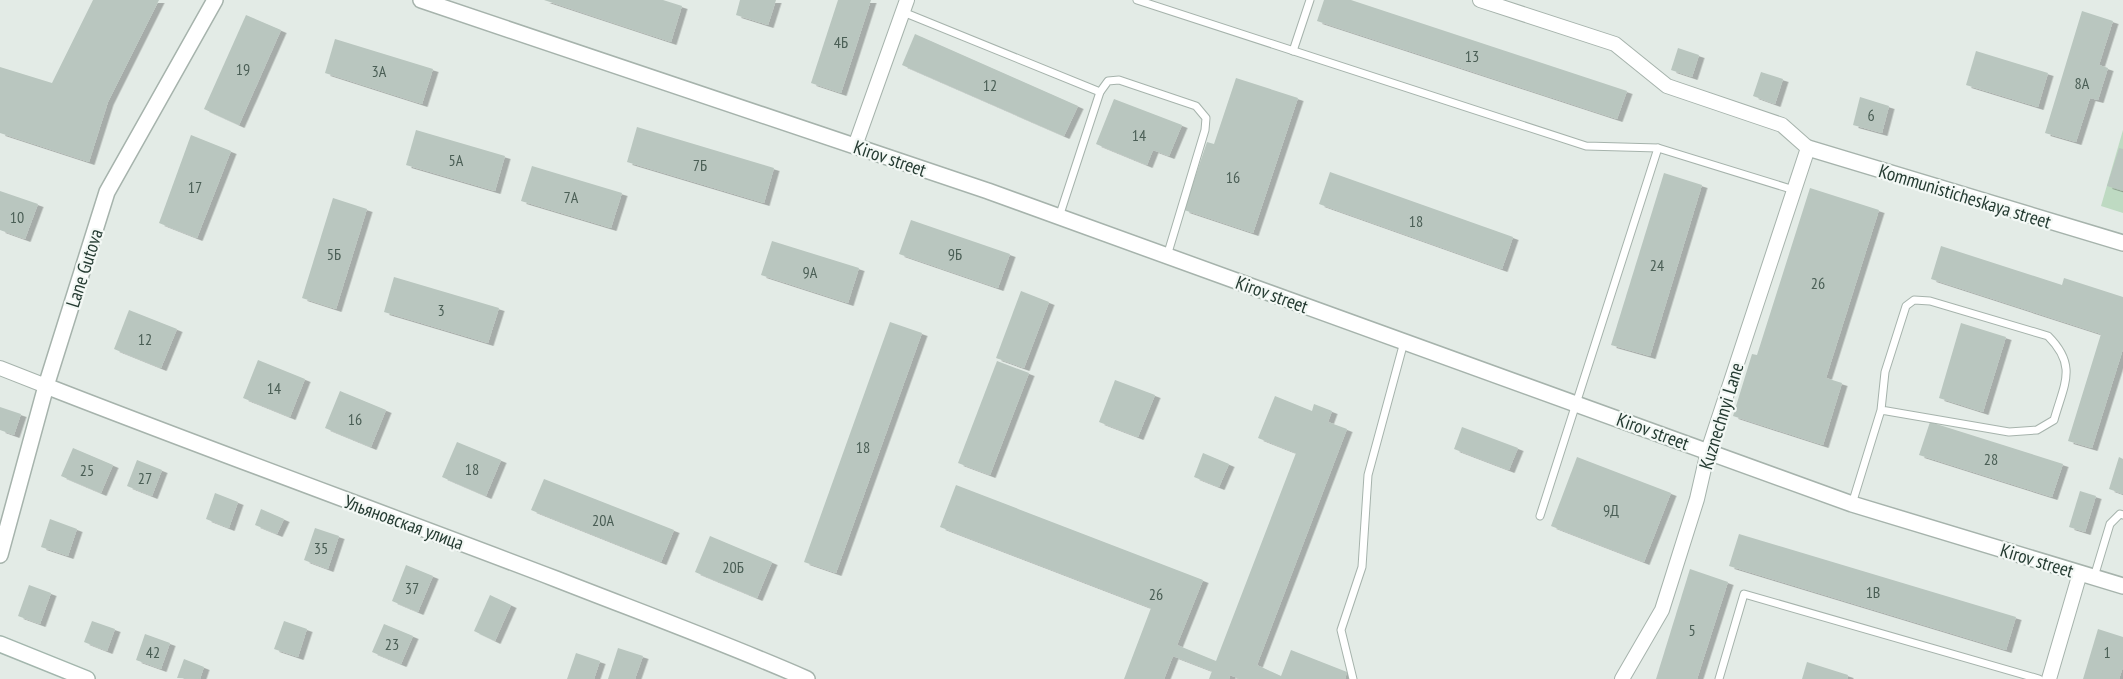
<svg xmlns="http://www.w3.org/2000/svg" width="2123" height="679" viewBox="0 0 2123 679" font-family="'PT Sans Narrow',sans-serif">
<defs>
<filter id="shadow"><feDropShadow dx="5.5" dy="3" stdDeviation="0" flood-color="#0004"/></filter>
</defs>
<rect width="100%" height="100%" fill="#e3ebe6"/>
<polygon fill="#bedac2" points="2123,130 2123,213 2101,206"/>
<g fill="#b9c6bf" filter="url(#shadow)">
<polygon points="93,0 159,0 108,102 89,162 0,133 0,67 52,83"/>
<polygon points="544,0 663,0 682,6 671,42"/>
<polygon points="740,0 776,0 768,25 736,15"/>
<polygon points="838,0 871,0 841,93 811,83"/>
<polygon points="1324,0 1351,0 1627,91 1617,119 1317,21"/>
<polygon points="2082,11 2113,21 2099,65 2108,68 2098,100 2090,98 2076,142 2045,133"/>
<polygon points="246,15 281,30 239,125 204,109"/>
<polygon points="915,34 1078,106 1064,136 902,65"/>
<polygon points="335,39 433,69 422,104 325,73"/>
<polygon points="1678,48 1699,55 1692,77 1671,70"/>
<polygon points="1976,51 2048,73 2038,107 1966,85"/>
<polygon points="1761,72 1783,79 1775,104 1753,96"/>
<polygon points="1236,78 1298,98 1253,233 1184,210 1207,142 1214,144"/>
<polygon points="1860,97 1889,106 1882,133 1853,125"/>
<polygon points="1114,99 1182,125 1169,156 1153,150 1147,165 1096,144"/>
<polygon points="637,127 774,168 764,203 627,162"/>
<polygon points="416,130 505,156 495,191 406,165"/>
<polygon points="191,135 231,151 197,238 159,223"/>
<polygon points="2119,148 2123,149 2123,191 2107,186"/>
<polygon points="532,166 622,193 611,228 521,201"/>
<polygon points="1330,172 1513,237 1502,269 1319,204"/>
<polygon points="1664,173 1702,185 1650,356 1611,345"/>
<polygon points="1810,188 1879,210 1826,378 1842,383 1823,445 1733,416 1752,354 1757,355"/>
<polygon points="0,191 38,204 25,239 0,230"/>
<polygon points="333,198 367,209 336,309 302,298"/>
<polygon points="911,220 1010,254 998,288 899,254"/>
<polygon points="772,241 859,268 848,303 761,275"/>
<polygon points="1941,246 2062,285 2064,278 2123,297 2123,349 2092,448 2068,441 2101,334 1931,279"/>
<polygon points="394,277 499,308 488,343 384,312"/>
<polygon points="1021,291 1049,302 1024,368 996,358"/>
<polygon points="129,310 177,329 161,368 114,349"/>
<polygon points="890,322 922,333 836,573 804,562"/>
<polygon points="1961,323 2006,337 1983,412 1939,398"/>
<polygon points="258,360 305,379 290,417 243,398"/>
<polygon points="997,361 1029,373 990,475 958,463"/>
<polygon points="1115,380 1155,395 1138,437 1099,422"/>
<polygon points="340,391 386,410 371,447 325,428"/>
<polygon points="1275,396 1312,411 1314,404 1332,411 1328,422 1347,429 1257,665 1281,676 1291,650 1347,672 1345,679 1240,679 1230,675 1229,679 1209,679 1212,671 1173,656 1164,679 1124,679 1151,608 940,527 956,485 1203,580 1177,645 1216,661 1296,453 1258,438"/>
<polygon points="0,407 21,414 14,435 0,430"/>
<polygon points="1930,422 2063,464 2052,497 1919,455"/>
<polygon points="1462,427 1518,448 1509,470 1454,449"/>
<polygon points="457,442 501,460 486,496 442,477"/>
<polygon points="73,448 113,465 101,493 61,476"/>
<polygon points="1203,453 1229,464 1219,487 1194,477"/>
<polygon points="1577,457 1671,493 1644,562 1551,526"/>
<polygon points="2119,457 2123,459 2123,494 2109,489"/>
<polygon points="137,460 162,470 152,496 127,486"/>
<polygon points="544,479 674,530 661,562 531,510"/>
<polygon points="2080,491 2096,496 2085,532 2069,527"/>
<polygon points="215,493 238,502 229,528 206,519"/>
<polygon points="261,509 284,519 277,534 255,525"/>
<polygon points="50,519 77,529 68,556 41,547"/>
<polygon points="315,528 339,536 328,569 304,560"/>
<polygon points="1739,534 2016,617 2006,650 1729,566"/>
<polygon points="710,536 772,562 757,598 695,572"/>
<polygon points="406,565 433,576 418,612 392,601"/>
<polygon points="1690,569 1728,582 1697,679 1656,679"/>
<polygon points="29,585 51,593 40,624 18,616"/>
<polygon points="490,595 511,605 495,641 474,631"/>
<polygon points="92,621 115,629 107,651 84,642"/>
<polygon points="284,621 307,629 298,657 274,649"/>
<polygon points="384,624 413,636 401,664 372,652"/>
<polygon points="2098,629 2123,637 2123,667 2119,679 2083,679"/>
<polygon points="145,634 170,643 161,669 136,660"/>
<polygon points="618,648 643,656 635,679 608,679"/>
<polygon points="576,653 600,661 594,679 567,679"/>
<polygon points="184,659 204,667 200,679 177,678"/>
<polygon points="1807,662 1848,675 1847,679 1802,679"/>
</g>
<g fill="none" stroke-linecap="round" stroke-linejoin="round">
<g stroke="#a6b3ac" stroke-width="9">
<g id="service">
<polyline points="1137,0 1586,146 1658,148 1794,190"/>
<polyline points="903,12 1100,92 1108,81 1119,80 1196,106 1206,118 1205,130 1167,256"/>
<polyline points="1293,51 1310,0"/>
<polyline points="1059,217 1100,92"/>
<path d="M1852 504 1881 410 1885 372 1906 306 1914 300 1930 301 2048 336C2078 366 2064 384 2054 420L2037 430 2009 432 1881 410"/>
<polyline points="1540,516 1658,148"/>
<polyline points="2094,577 2110,524 2120,514 2123,515"/>
<polyline points="1353,679 1341,630 1362,567 1368,475 1404,342"/>
<polyline points="1719,679 1744,594 2039,679"/>
</g>
</g>
<g stroke="#a6b3ac" stroke-width="16">
<g id="minor">
<polyline points="1480,0 1615,44 1667,86 1782,125 1808,148 1708,451 1697,499 1662,610 1622,679"/>
<polyline points="855,146 907,0"/>
<polyline points="0,368 46,386"/>
<polyline points="2049,679 2080,573"/>
</g>
</g>
<g stroke="#a6b3ac" stroke-width="18">
<g id="tertiary">
<polyline points="421,0 988,191 1852,504 2123,586"/>
<polyline points="1808,148 2123,243"/>
<path d="M46 386C215 452 386 514 556 579 640 612 725 643 807 679"/>
<polyline points="0,555 46,386 107,192 215,0"/>
</g>
</g>
<g stroke="#a3b6ad" stroke-width="18">
<polyline id="secondary" points="0,644 87,679"/>
</g>
<use href="#service" stroke="#fff" stroke-width="7"/>
<use href="#minor" stroke="#fff" stroke-width="14"/>
<use href="#tertiary" stroke="#fff" stroke-width="15"/>
<use href="#secondary" stroke="#fff" stroke-width="15"/>
</g>
<g text-anchor="middle" dominant-baseline="central" stroke-width="4.5" stroke-linejoin="round" paint-order="stroke">
<g font-size="16" fill="#4a5e55">
<text x="841" y="42">4Б</text>
<text x="1472" y="56">13</text>
<text x="243" y="69">19</text>
<text x="379" y="71">3А</text>
<text x="2082" y="83">8А</text>
<text x="990" y="85">12</text>
<text x="1871" y="115">6</text>
<text x="1139" y="135">14</text>
<text x="456" y="160">5А</text>
<text x="700" y="165">7Б</text>
<text x="1233" y="177">16</text>
<text x="195" y="187">17</text>
<text x="571" y="197">7А</text>
<text x="17" y="217">10</text>
<text x="1416" y="221">18</text>
<text x="334" y="254">5Б</text>
<text x="955" y="254">9Б</text>
<text x="1657" y="265">24</text>
<text x="810" y="272">9А</text>
<text x="1818" y="283">26</text>
<text x="441" y="310">3</text>
<text x="145" y="339">12</text>
<text x="274" y="388">14</text>
<text x="355" y="419">16</text>
<text x="863" y="447">18</text>
<text x="1991" y="459">28</text>
<text x="472" y="469">18</text>
<text x="87" y="470">25</text>
<text x="145" y="478">27</text>
<text x="1611" y="510">9Д</text>
<text x="603" y="520">20А</text>
<text x="321" y="548">35</text>
<text x="733" y="567">20Б</text>
<text x="412" y="588">37</text>
<text x="1873" y="592">1В</text>
<text x="1156" y="594">26</text>
<text x="1692" y="630">5</text>
<text x="392" y="644">23</text>
<text x="153" y="652">42</text>
<text x="2107" y="652">1</text>
</g>
<g font-size="19" fill="#253b32" stroke="#f3f8f5">
<text transform="translate(890 158) rotate(19)">Kirov street</text>
<text transform="translate(1965 196) rotate(17)">Kommunisticheskaya street</text>
<text transform="translate(84 268) rotate(-72)">Lane Gutova</text>
<text transform="translate(1272 294) rotate(20)">Kirov street</text>
<text transform="translate(1721 416) rotate(-73)">Kuznechnyi Lane</text>
<text transform="translate(1653 431) rotate(20)">Kirov street</text>
<text transform="translate(404 522) rotate(20)">Ульяновская улица</text>
<text transform="translate(2037 560) rotate(17)">Kirov street</text>
</g>
</g>
</svg>
